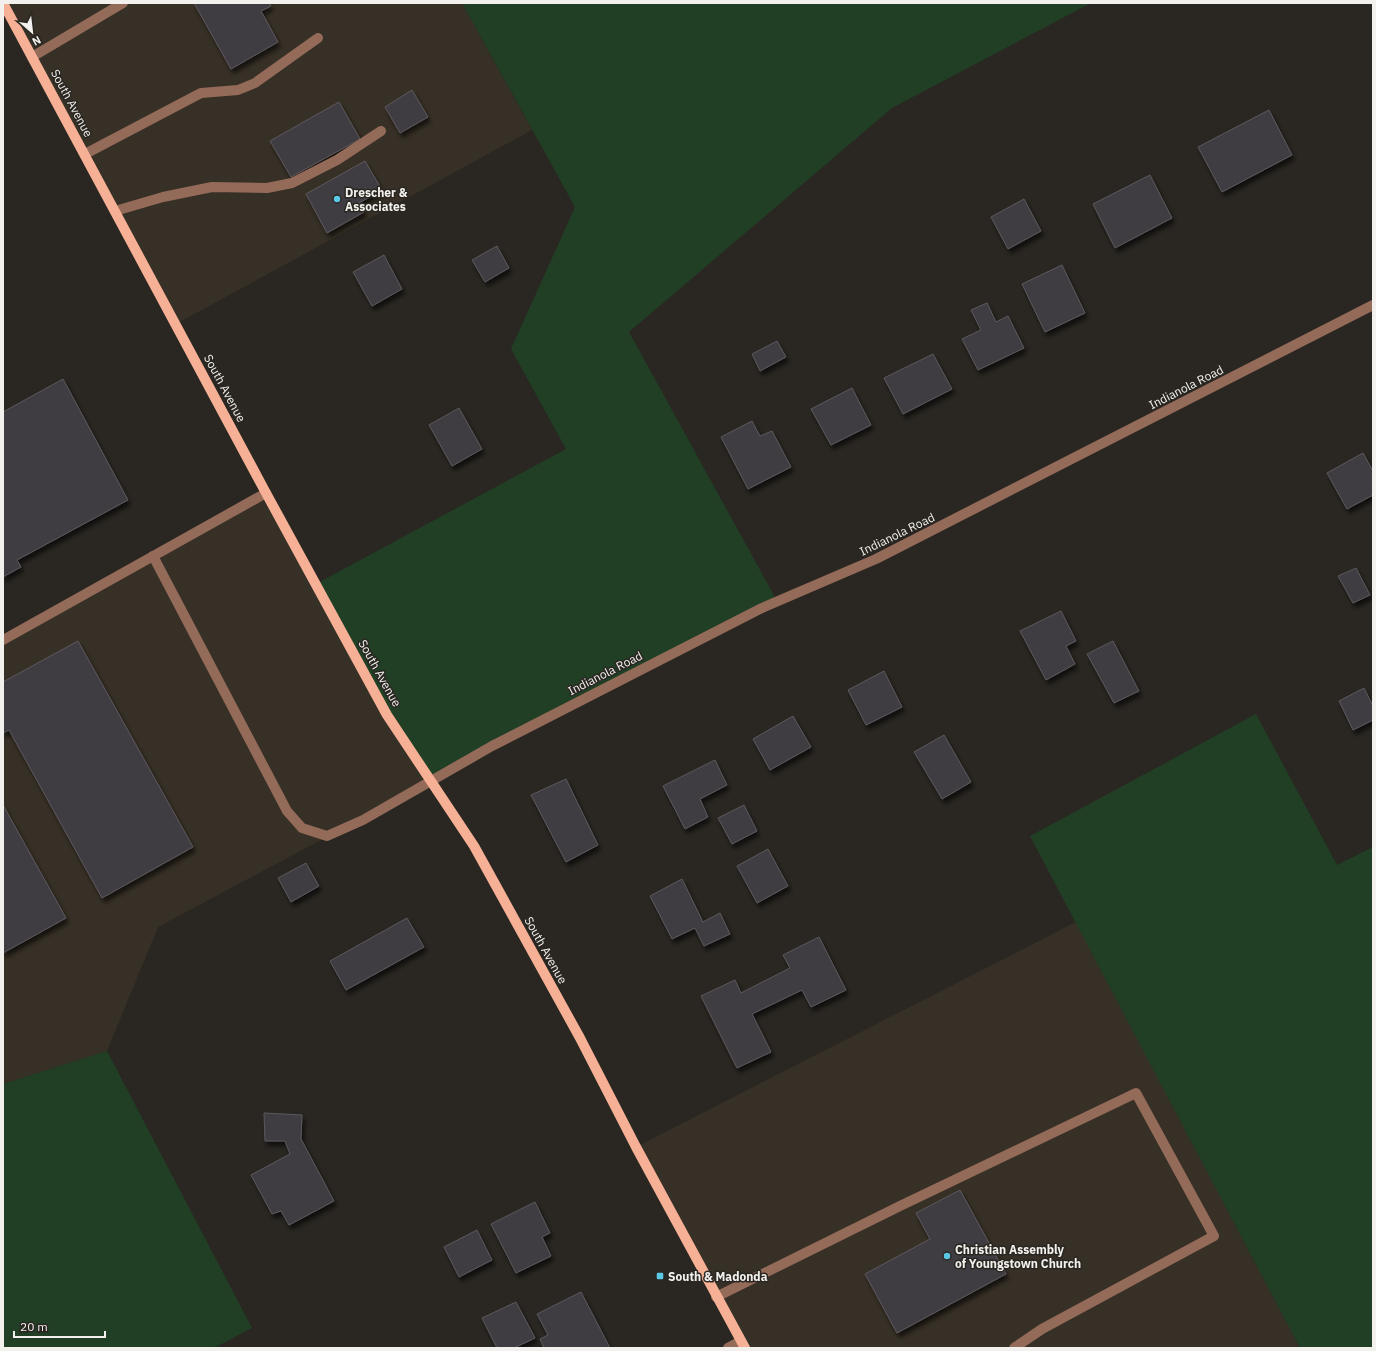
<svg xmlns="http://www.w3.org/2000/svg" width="1376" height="1351" viewBox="0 0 1376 1351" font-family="'IBM Plex Sans',sans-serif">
<defs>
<filter id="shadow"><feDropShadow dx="2.5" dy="4.5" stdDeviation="2" flood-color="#0009"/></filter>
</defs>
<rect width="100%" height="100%" fill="#2a2722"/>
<g fill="#373026">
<polygon points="3,3 462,3 532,130 176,324"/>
<polygon points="266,493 431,781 158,927 107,1051 3,1084 3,640"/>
<polygon points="1076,922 1300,1348 745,1348 636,1147"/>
</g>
<g fill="#213f25">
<polygon points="462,3 1091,3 892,108 629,332 777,601 431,781 387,715 316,584 566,449 511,349 575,207"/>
<polygon points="1256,714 1337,865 1373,847 1373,1348 1300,1348 1030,836"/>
<polygon points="107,1051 252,1328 214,1348 3,1348 3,1084"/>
</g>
<g fill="#413d42" stroke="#5c585d" filter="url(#shadow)">
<polygon points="194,3 269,3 271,6 261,11 278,42 231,69"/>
<polygon points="412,90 428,117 400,133 385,107"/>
<polygon points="339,102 360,139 291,177 270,141"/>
<polygon points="1269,110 1292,155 1222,192 1198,147"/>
<polygon points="365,161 382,190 359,203 364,212 327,233 306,194"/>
<polygon points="1150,175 1172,218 1115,248 1093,204"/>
<polygon points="1024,199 1041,231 1008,249 991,217"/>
<polygon points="497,246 509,268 485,282 472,260"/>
<polygon points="384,255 402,289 372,306 353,272"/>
<polygon points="1062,265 1085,313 1045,332 1022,284"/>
<polygon points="987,303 996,322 1008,316 1024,348 978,370 962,339 981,330 971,310"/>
<polygon points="777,341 786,357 760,371 752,354"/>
<polygon points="933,354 952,389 903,414 884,378"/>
<polygon points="63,379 128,500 17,560 21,567 3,577 3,412"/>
<polygon points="852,388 871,425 831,445 811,409"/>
<polygon points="459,408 482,449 452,466 429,425"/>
<polygon points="752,421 760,436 772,431 791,467 748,489 721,437"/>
<polygon points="1363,453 1373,471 1373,495 1347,509 1327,473"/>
<polygon points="1356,568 1370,595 1353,603 1338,576"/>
<polygon points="1061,611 1076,641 1066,646 1075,664 1046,680 1020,631"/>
<polygon points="78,641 193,847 102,898 9,730 3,733 3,682"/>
<polygon points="1113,641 1139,691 1114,703 1087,654"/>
<polygon points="884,671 902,707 866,725 848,690"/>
<polygon points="1364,688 1373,706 1373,720 1353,730 1339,701"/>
<polygon points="793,716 811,747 770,770 753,739"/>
<polygon points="944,735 971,782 942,799 914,752"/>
<polygon points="715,760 727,785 700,799 708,817 685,829 663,786"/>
<polygon points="566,779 598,845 566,862 531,795"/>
<polygon points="3,805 66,918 3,953"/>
<polygon points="744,805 757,831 732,844 718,818"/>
<polygon points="768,849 788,886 757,903 737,866"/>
<polygon points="306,863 319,886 291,902 278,878"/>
<polygon points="682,879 703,922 720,913 730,934 704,946 695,928 672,939 650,896"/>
<polygon points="407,918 424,947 346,990 330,961"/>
<polygon points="819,937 846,990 811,1007 802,990 752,1014 771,1052 737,1068 701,996 735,980 741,993 790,968 783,955"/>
<polygon points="264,1113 302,1115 301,1139 334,1201 289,1225 281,1211 272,1214 251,1175 290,1154 285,1141 265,1141"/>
<polygon points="960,1190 1006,1274 897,1333 865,1274 930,1239 916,1213"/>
<polygon points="535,1202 550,1233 542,1237 551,1256 516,1273 491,1224"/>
<polygon points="477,1230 492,1260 459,1277 444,1247"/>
<polygon points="581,1292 610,1348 544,1348 540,1339 548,1335 537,1314"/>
<polygon points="516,1302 535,1338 514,1348 497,1348 482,1318"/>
</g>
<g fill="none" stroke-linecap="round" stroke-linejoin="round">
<g stroke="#946a59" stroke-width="10">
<polyline points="32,57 123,3"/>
<polyline points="85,154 201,93 238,90 255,83 318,38"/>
<polyline points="115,211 163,197 212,187 267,188 292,183 337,160 381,131"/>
<polyline points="153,556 287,811 302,828 327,836 363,820 492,746 762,608 876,559 1373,305"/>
<polyline points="3,640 266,493"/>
<polyline points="716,1297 900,1206 1136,1093 1214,1236 1042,1329 1014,1348"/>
<polyline points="728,1348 741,1341"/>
</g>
<polyline stroke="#f6b095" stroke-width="10" points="3,3 266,493 387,715 474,846 580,1038 636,1147 745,1348"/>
</g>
<g fill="#5bc8e6" stroke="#2a2722" stroke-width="1.5">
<circle cx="337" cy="199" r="4"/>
<circle cx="947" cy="1256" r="4"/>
<rect x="656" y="1272" width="8" height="8" rx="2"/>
</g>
<g text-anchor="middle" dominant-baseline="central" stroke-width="3" stroke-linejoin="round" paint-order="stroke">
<g font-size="12" fill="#f3f1ed" stroke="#2a2722">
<text transform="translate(72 103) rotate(62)">South Avenue</text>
<text transform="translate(1186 387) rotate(-27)">Indianola Road</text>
<text transform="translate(225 388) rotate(62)">South Avenue</text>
<text transform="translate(897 534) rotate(-26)">Indianola Road</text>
<text transform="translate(380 673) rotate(61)">South Avenue</text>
<text transform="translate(605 673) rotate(-27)">Indianola Road</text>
<text transform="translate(546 950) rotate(61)">South Avenue</text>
</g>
<g font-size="12" font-weight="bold" fill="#f3f1ed" stroke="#2a2722" text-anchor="start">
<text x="345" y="192">Drescher &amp;<tspan x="345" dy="14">Associates</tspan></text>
<text x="955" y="1249">Christian Assembly<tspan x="955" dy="14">of Youngstown Church</tspan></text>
<text x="668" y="1276">South &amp; Madonda</text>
</g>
</g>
<rect width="1376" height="1351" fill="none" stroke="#f3f1ed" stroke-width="8"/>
<g transform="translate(32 32) rotate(152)" stroke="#2a2722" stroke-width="3" paint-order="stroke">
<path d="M0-3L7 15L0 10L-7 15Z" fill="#f3f1ed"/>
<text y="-6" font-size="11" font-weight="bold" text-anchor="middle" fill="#f3f1ed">N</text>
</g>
<path d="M14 1331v6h91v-6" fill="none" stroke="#f3f1ed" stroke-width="2"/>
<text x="20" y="1331" font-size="12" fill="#f3f1ed" stroke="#2a2722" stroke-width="3" paint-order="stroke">20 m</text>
</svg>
